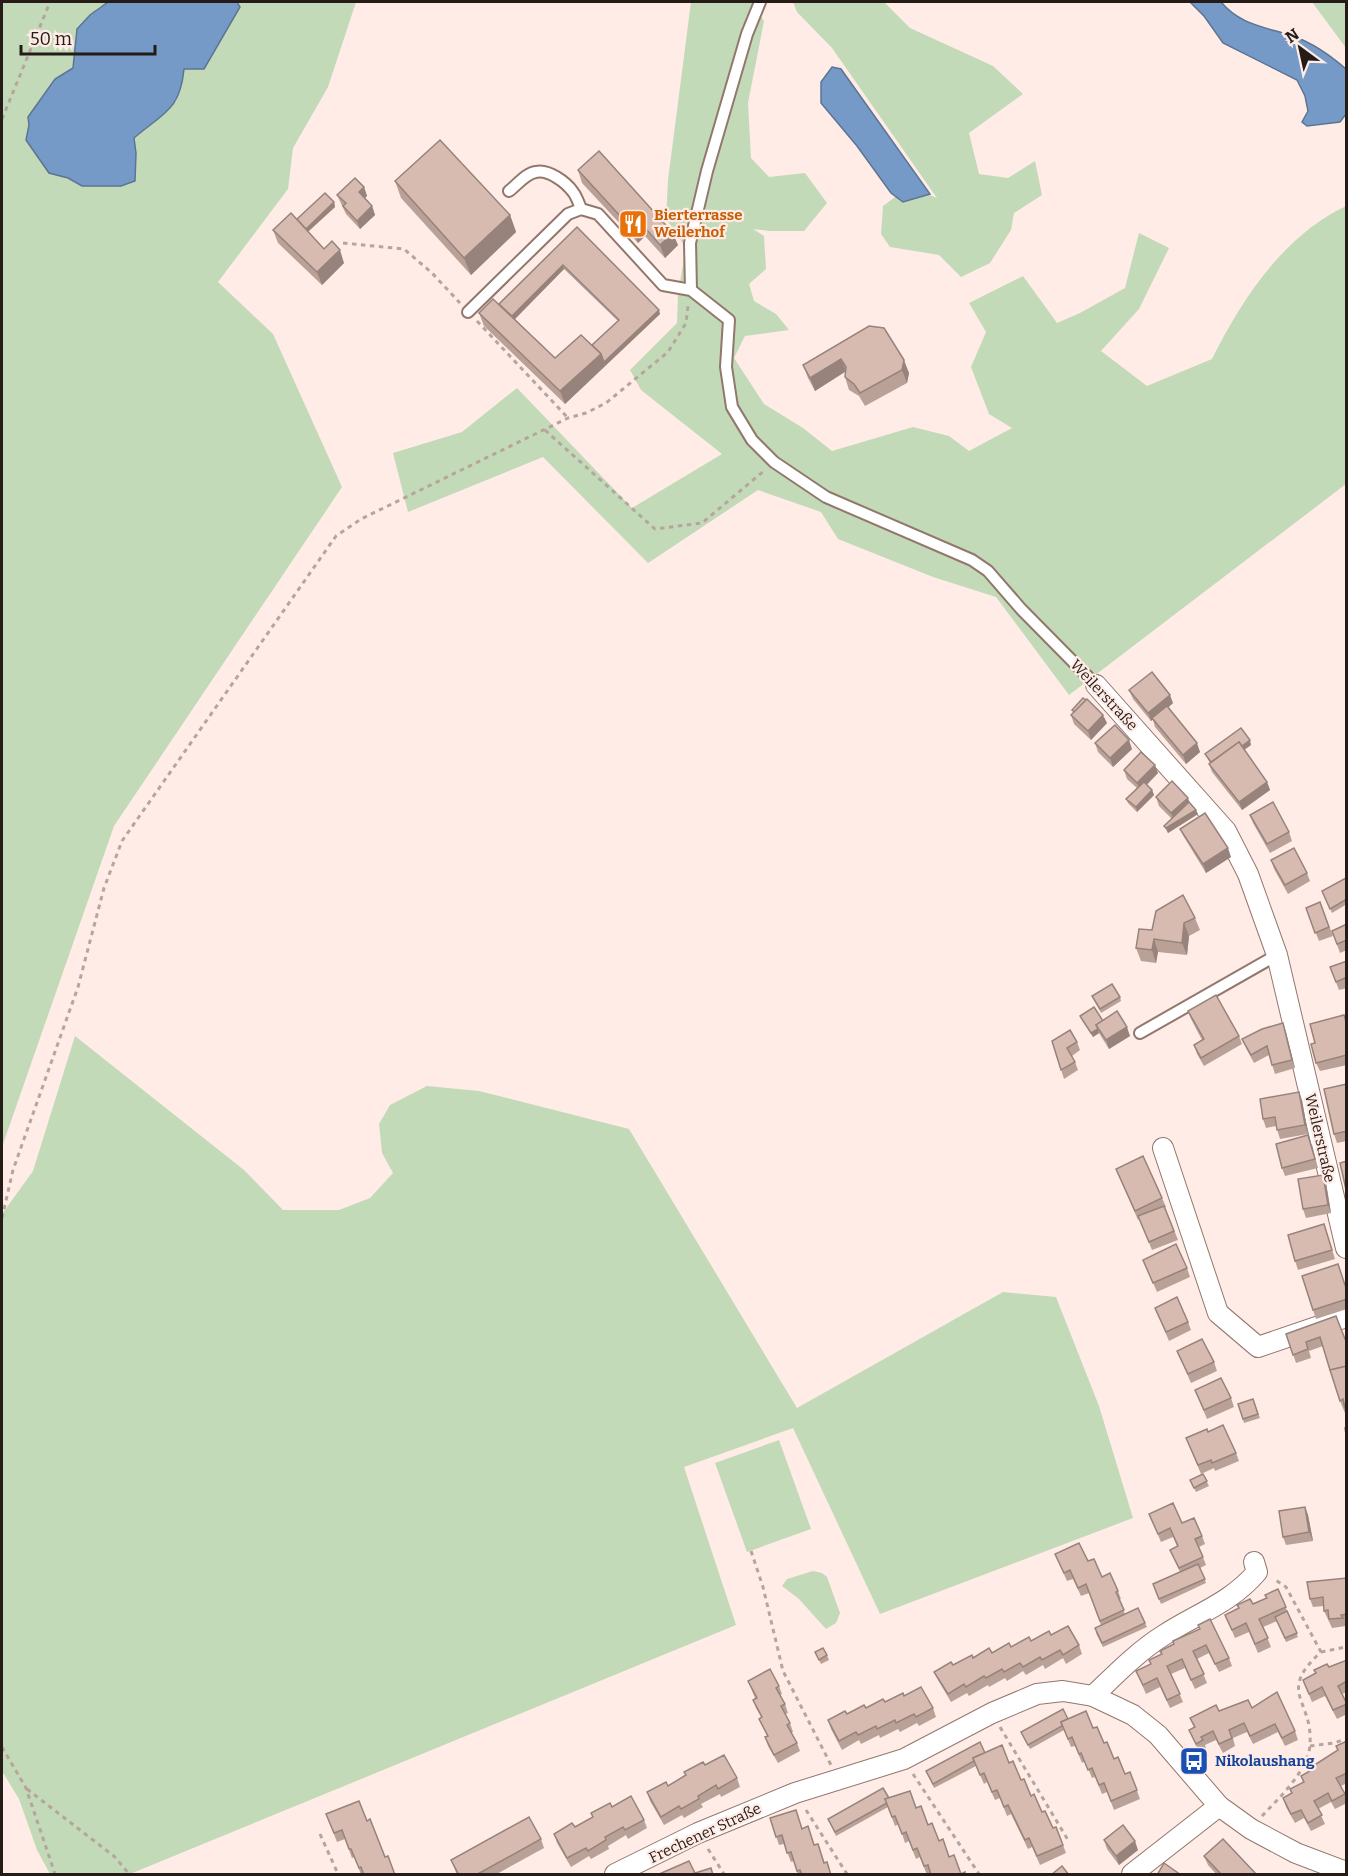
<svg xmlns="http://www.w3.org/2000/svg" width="1348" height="1876" viewBox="0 0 1348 1876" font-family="Bitter,serif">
<rect width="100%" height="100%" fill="#ffece6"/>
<g fill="#c3dab8">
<path d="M2 2H108L99 7 77 29 73 68 55 79 28 117 29 125 26 141 49 173 68 178 83 186H121L135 181 136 153 134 138C163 114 181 110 184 68L222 38 240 7 237 2H356L328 87 293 148 288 189 218 282 273 334 342 487 114 826 2 1147Z"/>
<path d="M691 2H751L764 21 748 103 751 158 769 177 805 173 827 203 804 231H770L753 229 764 236 766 269 749 284 754 301 776 314 789 330 745 336 734 358 764 404 803 428 832 451 913 427 949 436 969 451 1012 428 989 414 971 367 986 332 969 303 1023 276 1057 323 1080 313 1125 288 1139 233 1169 248 1139 309 1101 351 1147 386 1212 359C1242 299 1283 236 1346 206V484L1069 695 996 597 933 577 838 539 821 512 758 490 648 563 543 457 408 512 393 453 462 432 517 388 632 508 722 454 641 390 630 370 677 323 678 293 686 248 666 219 668 180Z"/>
<polygon points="793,2 884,2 910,28 993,66 1023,94 969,133 979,174 1008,178 1035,161 1042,195 1014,213 1011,230 990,263 961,277 939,255 890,247 881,234 883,206 909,187 937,198 832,48 797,12"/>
<polygon points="1311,2 1346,2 1346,48 1312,2"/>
<polygon points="75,1036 244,1170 283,1210 339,1210 370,1198 393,1173 382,1153 379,1124 390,1105 427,1086 479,1091 629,1129 797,1408 1003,1292 1056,1297 1099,1406 1133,1518 880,1614 793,1428 684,1467 736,1625 130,1874 50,1874 37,1850 19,1799 2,1771 2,1214 33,1171"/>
<polygon points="779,1440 811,1529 747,1552 715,1463"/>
<polygon points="813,1571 822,1573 827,1577 840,1613 836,1623 826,1629 799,1599 782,1586 787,1579"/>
</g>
<g fill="#759ac7" stroke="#5d7492" stroke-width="1.5">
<path d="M108 2H237L240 7 204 69H184C180 111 163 113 134 138L136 153 135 181 121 186H82L68 178 49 173 26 140 29 125 28 117 55 79 73 68 77 29 90 15Z"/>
<path d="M1190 2H1221C1241 26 1267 27 1295 37 1315 44 1331 56 1346 69V114L1340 122 1307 126 1302 122 1308 111 1305 96 1297 80 1223 43 1204 16Z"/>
<polygon points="832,67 841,69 930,194 903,202 891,193 857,146 821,103 821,82"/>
</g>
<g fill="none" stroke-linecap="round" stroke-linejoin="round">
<g stroke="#92776d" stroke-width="14">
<g id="lane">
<path d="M509 191C517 185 526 173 536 172 548 169 566 182 573 192 577 197 579 204 581 209"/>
<polyline points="691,290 690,243 707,171 747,34 760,2"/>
<polyline points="468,312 568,214 581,209 598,214 663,285 691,290 729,320 726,367 732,407 752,440 774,462 826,497 972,560 988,571 1021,609 1096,685"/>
<polyline points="1140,1033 1277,955"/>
</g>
</g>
<g stroke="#92776d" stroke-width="22">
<g id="street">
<polyline points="1096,685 1226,831 1248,874 1277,955 1346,1248"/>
<polyline points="1163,1148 1218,1313 1258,1347 1346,1317"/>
<path d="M1093 1696C1116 1674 1137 1652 1164 1635 1196 1614 1231 1603 1257 1572L1254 1562"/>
<polyline points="615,1874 698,1833 795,1793 904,1759 992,1713 1037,1694 1063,1691 1093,1696 1133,1715 1158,1735 1219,1806 1251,1829 1296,1853 1346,1872"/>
<polyline points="1132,1874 1219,1806"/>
</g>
</g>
<g stroke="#b5a59f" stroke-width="3" stroke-dasharray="4.5 4.5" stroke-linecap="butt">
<polyline points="2,119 50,2"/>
<polyline points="343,243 404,249 432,273 460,303"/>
<polyline points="477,321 568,418"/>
<polyline points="545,430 655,529 702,523 765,470"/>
<polyline points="2,1218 13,1170 78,987 104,888 122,841 336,536 361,519 568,418 586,413 606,403 668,352 686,323 688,306"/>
<polyline points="751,1551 763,1587 783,1671 831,1765"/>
<polyline points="1321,1652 1346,1647"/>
<polyline points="1000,1727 1068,1840"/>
<polyline points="1310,1746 1334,1743 1346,1739"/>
<polyline points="2,1747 26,1788 55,1874"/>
<polyline points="913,1774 979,1874"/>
<polyline points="27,1789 115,1857 129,1874"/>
<polyline points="806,1810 847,1874"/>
<path d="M1262 1816C1279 1798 1309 1770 1310 1744 1313 1699 1276 1693 1321 1652L1286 1587 1274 1579"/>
<polyline points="320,1834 338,1874"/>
<polyline points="708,1849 724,1874"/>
</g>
<use href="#lane" stroke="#fff" stroke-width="10"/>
<use href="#street" stroke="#fff" stroke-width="20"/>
</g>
<g fill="#baa197" fill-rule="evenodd">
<polygon points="578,170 678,245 665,258 645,236 638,243 582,183"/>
<polygon points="395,181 510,215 516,232 471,275 401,198"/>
<polygon points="364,187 367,196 365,198 372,206 375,215 360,229 346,214 337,195"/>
<polygon points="334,202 335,207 308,232 324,249 344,263 322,285 278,243 273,230"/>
<path d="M577 227 660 314 565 404 484 326 479 313 499 304ZM564 269 618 321 592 345 555 358 515 319Z"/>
<polygon points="869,326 909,373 907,383 865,406 859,396 849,390 845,377 845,372 815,391 808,378 803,365"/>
<polygon points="1129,690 1173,703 1168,708 1200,752 1186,764 1155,727 1153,720 1151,721 1133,699"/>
<polygon points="1072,710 1107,723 1091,740 1074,724 1071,715 1074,713"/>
<polygon points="1095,743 1132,749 1113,767 1098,752"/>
<polygon points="1251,745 1244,750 1267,782 1270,790 1242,810 1212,772 1209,764 1210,763 1205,754"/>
<polygon points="1124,770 1158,773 1147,785 1152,790 1154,795 1137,812 1128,803 1126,799 1137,788 1127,779"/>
<polygon points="1156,797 1189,802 1198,814 1168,833 1164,826 1172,819 1159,806"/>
<polygon points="1250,815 1289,832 1292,841 1270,853 1253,823"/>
<polygon points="1180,829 1231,857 1206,873 1184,837"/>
<polygon points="1271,860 1307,873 1310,881 1288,894 1274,869"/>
<polygon points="1346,878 1347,904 1332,913 1322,891"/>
<polygon points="1320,902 1333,936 1319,941 1306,908"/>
<polygon points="1195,918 1200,930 1189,936 1187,955 1158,952 1156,963 1141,961 1136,948 1152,930"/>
<polygon points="1347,924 1347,950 1340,953 1332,931"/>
<polygon points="1347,961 1347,988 1339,990 1330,967"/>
<polygon points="1092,996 1120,997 1121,1001 1101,1013"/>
<polygon points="1188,1011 1239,1036 1242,1044 1204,1066 1197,1054 1194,1045 1202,1040 1191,1019"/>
<polygon points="1344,1015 1347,1022 1347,1065 1320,1071 1316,1063 1315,1043"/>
<polygon points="1080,1016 1103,1021 1130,1036 1109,1049 1099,1033 1093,1037 1082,1020"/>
<polygon points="1283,1023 1295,1068 1275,1074 1269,1055 1254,1063 1246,1048 1242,1039"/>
<polygon points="1052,1041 1077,1042 1080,1050 1072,1056 1075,1062 1078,1070 1064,1079"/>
<polygon points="1347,1084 1347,1141 1337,1143 1334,1134"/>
<polygon points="1302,1100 1308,1134 1280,1139 1276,1126 1266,1128 1263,1119"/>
<polygon points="1312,1144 1318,1168 1285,1176 1282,1168"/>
<polygon points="1116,1169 1162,1198 1166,1207 1165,1207 1178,1240 1152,1250 1139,1219 1138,1220"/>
<polygon points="1323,1175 1326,1183 1331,1213 1306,1218 1303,1209"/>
<polygon points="1324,1224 1335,1259 1298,1270 1295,1261"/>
<polygon points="1143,1260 1187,1268 1190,1277 1157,1292"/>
<polygon points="1302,1276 1347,1290 1347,1309 1316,1319"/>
<polygon points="1155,1308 1188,1322 1191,1330 1169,1341"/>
<polygon points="1286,1334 1347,1339 1347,1413 1345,1413 1340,1401 1323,1346 1309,1351 1311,1358 1296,1363"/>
<polygon points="1177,1351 1214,1362 1217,1371 1191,1383"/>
<polygon points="1195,1390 1231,1398 1234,1407 1207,1419"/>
<polygon points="1253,1399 1260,1418 1244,1423 1238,1404"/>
<polygon points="1208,1432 1236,1453 1239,1461 1215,1471 1214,1468 1201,1474 1186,1438"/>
<polygon points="1203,1474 1209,1486 1196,1492 1190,1480"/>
<polygon points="1305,1507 1308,1515 1313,1541 1286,1545 1283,1537"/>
<polygon points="1149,1514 1182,1523 1202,1536 1205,1544 1199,1547 1206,1565 1200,1568 1206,1583 1161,1604 1153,1584 1180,1572 1170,1550 1177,1546 1173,1537 1161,1542"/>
<polygon points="1055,1554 1088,1561 1102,1577 1118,1591 1121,1599 1119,1600 1125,1614 1145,1623 1147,1627 1103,1647 1096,1633 1101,1625 1089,1593 1081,1596 1073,1579 1067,1581"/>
<polygon points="1347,1578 1347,1623 1345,1623 1346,1626 1332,1628 1324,1611 1324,1606 1313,1607 1310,1599"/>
<polygon points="1278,1589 1298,1637 1286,1642 1277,1621 1263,1627 1271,1647 1258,1653 1249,1632 1235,1638 1225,1615 1266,1598"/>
<polygon points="1199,1629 1229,1658 1232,1666 1219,1672 1209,1653 1197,1659 1207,1683 1195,1689 1185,1668 1171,1674 1183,1702 1170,1708 1160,1687 1146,1694 1136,1671 1150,1664 1174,1644"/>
<polygon points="1051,1635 1079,1645 1082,1654 1066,1664 1063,1658 1045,1669 1043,1665 1026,1675 1023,1671 1007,1681 1005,1678 989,1687 988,1685 969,1696 967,1693 951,1702 938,1680 934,1672 973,1658"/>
<polygon points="815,1652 827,1655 829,1660 821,1664"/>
<polygon points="1347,1660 1347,1692 1342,1694 1347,1703 1347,1714 1337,1719 1325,1696 1312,1702 1303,1680 1329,1667"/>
<polygon points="748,1681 779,1686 782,1694 780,1695 785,1704 788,1713 785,1714 790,1723 793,1732 791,1733 797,1743 800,1751 778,1763 768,1746 765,1737 767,1736 759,1719 761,1717 756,1708 753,1700 755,1698"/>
<polygon points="904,1696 933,1708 936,1717 919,1726 917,1723 900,1732 898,1729 880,1738 879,1735 861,1744 859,1740 842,1750 831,1729 828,1720"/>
<polygon points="1252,1708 1295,1731 1298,1740 1285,1746 1278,1732 1253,1744 1247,1732 1233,1738 1235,1746 1223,1753 1216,1740 1205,1745 1206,1749 1199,1752 1189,1730 1194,1728 1190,1718 1219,1711"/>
<polygon points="1068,1719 1093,1728 1125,1774 1130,1772 1140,1799 1114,1810 1107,1792 1102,1794 1095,1777 1092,1778 1085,1761 1082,1763 1075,1746 1071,1747 1064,1730 1030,1749 1021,1732"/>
<polygon points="1347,1741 1347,1783 1341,1786 1347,1799 1347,1803 1335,1809 1331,1802 1318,1809 1325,1824 1311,1831 1304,1818 1295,1823 1286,1807 1283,1798 1291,1793 1290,1789 1303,1782 1301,1776 1314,1769 1313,1766 1338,1750"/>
<polygon points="985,1753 1009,1763 1063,1845 1066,1853 1040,1865 1032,1847 1028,1849 1011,1814 1007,1816 1000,1798 995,1800 987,1782 984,1784 976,1766 934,1788 926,1771"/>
<polygon points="705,1765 737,1778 740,1787 721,1797 720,1794 701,1804 703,1807 684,1818 682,1815 664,1825 650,1801 647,1792 668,1786 686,1776 684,1772"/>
<polygon points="889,1798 916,1808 961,1874 965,1875 931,1874 927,1875 920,1857 916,1859 909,1841 905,1843 899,1824 895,1826 888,1807 836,1836 828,1819"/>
<polygon points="612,1807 644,1820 647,1828 628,1839 626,1835 608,1846 609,1849 591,1859 589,1856 571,1867 557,1843 554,1834 575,1827 593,1817 591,1813"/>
<polygon points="326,1814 367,1821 395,1875 361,1875 355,1857 352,1858 345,1839 337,1842"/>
<polygon points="770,1818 802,1828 815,1845 832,1875 798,1875 794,1861 791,1862 784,1844 779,1845"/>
<polygon points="541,1839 544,1848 495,1875 457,1875 451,1860"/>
<polygon points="1104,1840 1138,1850 1119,1865 1107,1849"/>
<polygon points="1204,1856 1257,1875 1217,1875 1208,1865"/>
</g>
<g fill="#97837b">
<polygon points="364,187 367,196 362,201 359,192"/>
<polygon points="334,202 335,207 304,235 303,231"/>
<polygon points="372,206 375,215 360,229 357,221"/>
<polygon points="510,215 516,232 471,275 464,258"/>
<polygon points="641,223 645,236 638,243 633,230"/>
<polygon points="673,233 678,245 665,258 660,245"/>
<polygon points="340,250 344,263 322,285 317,272"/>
<polygon points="563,265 564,269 511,323 509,319"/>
<polygon points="659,310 660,314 565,404 560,391 601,354"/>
<polygon points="841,359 846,371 815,391 810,378"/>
<polygon points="904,360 909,373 907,383 902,370"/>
<polygon points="1170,695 1173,703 1151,721 1148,713"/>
<polygon points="1103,715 1107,723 1091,740 1088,731"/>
<polygon points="1129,740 1132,749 1113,767 1110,758"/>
<polygon points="1250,740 1251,745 1215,770 1214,766"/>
<polygon points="1197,743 1200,752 1186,764 1183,755"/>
<polygon points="1155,765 1158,773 1140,791 1137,783"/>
<polygon points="1267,782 1270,790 1242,810 1239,802"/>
<polygon points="1152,790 1154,795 1137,812 1136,807"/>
<polygon points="1188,798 1191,806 1175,822 1171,813"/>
<polygon points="1196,810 1198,814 1168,833 1166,828"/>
<polygon points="1228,848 1231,857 1206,873 1203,864"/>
<polygon points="1184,923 1189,936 1187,955 1182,943"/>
<polygon points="1154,939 1158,952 1156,963 1152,950"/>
<polygon points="1283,1023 1286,1032 1295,1068 1292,1060"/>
<polygon points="1127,1027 1130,1036 1109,1049 1106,1040"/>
<polygon points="1098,1029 1099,1033 1093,1037 1091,1033"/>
<polygon points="1299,1092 1302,1100 1308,1134 1305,1125"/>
<polygon points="1323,1175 1326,1183 1331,1213 1328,1205"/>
<polygon points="1305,1507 1308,1515 1313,1541 1309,1532"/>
<polygon points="1135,1841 1138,1850 1119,1865 1116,1856"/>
</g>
<g fill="#d8bbb0" stroke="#97837b" stroke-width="1.5">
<polygon points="440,140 510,215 464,258 395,181"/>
<polygon points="599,151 673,233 660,245 641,223 633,230 578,170"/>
<polygon points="355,178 364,187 359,192 372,206 357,221 343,206 346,203 337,195"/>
<polygon points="325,193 334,202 306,229 297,219"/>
<polygon points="291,213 324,249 332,241 340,250 317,272 273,230"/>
<polygon points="577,227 659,310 604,362 601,354 592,345 619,320 563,265 512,316 499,304"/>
<polygon points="493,299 555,358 581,335 601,354 560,391 479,313"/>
<polygon points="869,326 884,328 904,360 902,370 860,393 854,384 845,377 846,367 841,359 810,378 803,365"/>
<polygon points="1152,672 1170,695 1148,713 1129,690"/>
<polygon points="1083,698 1086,700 1075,712 1072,710"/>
<polygon points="1087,699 1103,715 1088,731 1071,715"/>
<polygon points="1167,706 1197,743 1183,755 1152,718"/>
<polygon points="1115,725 1129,740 1110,758 1095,743"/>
<polygon points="1241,728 1250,740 1242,746 1239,742 1211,762 1205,754"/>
<polygon points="1239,742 1267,782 1239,802 1209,764"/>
<polygon points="1141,752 1155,765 1137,783 1124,770"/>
<polygon points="1172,781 1188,798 1171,813 1156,797"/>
<polygon points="1144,782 1152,790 1136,807 1126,799"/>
<polygon points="1189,802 1196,810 1166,828 1164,826"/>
<polygon points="1273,802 1289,832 1267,844 1250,815"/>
<polygon points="1205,813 1228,848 1203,864 1180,829"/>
<polygon points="1294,848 1307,873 1285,885 1271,860"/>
<polygon points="1346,878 1347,899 1330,909 1322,891"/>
<polygon points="1183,895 1195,918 1184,923 1182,943 1154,939 1152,950 1136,948 1139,929 1152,930 1156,911"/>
<polygon points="1320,902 1329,927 1315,933 1306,908"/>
<polygon points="1347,924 1347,940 1337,944 1332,931"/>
<polygon points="1347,961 1347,983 1345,978 1336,982 1330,967"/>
<polygon points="1112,984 1120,997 1100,1009 1092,996"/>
<polygon points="1216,995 1239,1036 1201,1058 1194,1045 1204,1039 1188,1011"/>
<polygon points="1094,1007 1103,1021 1096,1025 1098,1029 1091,1033 1080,1016"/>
<polygon points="1117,1011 1127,1027 1106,1040 1096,1025"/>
<polygon points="1344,1015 1347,1025 1347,1055 1316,1063 1311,1044 1315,1043 1310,1024"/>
<polygon points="1283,1023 1292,1060 1272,1065 1267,1046 1251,1055 1242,1039 1262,1029"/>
<polygon points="1070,1030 1077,1042 1067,1048 1075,1062 1061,1070 1052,1041"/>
<polygon points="1347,1084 1347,1131 1334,1134 1324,1089"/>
<polygon points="1299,1092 1305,1125 1277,1130 1275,1117 1263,1119 1260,1099"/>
<polygon points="1308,1135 1315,1159 1282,1168 1276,1144"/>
<polygon points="1143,1156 1162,1198 1135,1211 1116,1169"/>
<polygon points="1347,1161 1347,1194 1340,1163"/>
<polygon points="1323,1175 1328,1205 1303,1209 1298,1179"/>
<polygon points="1164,1206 1174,1231 1149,1242 1138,1216"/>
<polygon points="1324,1224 1332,1250 1295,1261 1288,1235"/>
<polygon points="1176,1244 1187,1268 1153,1283 1143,1260"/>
<polygon points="1338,1264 1347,1291 1347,1299 1313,1310 1302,1276"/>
<polygon points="1177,1297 1188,1322 1166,1332 1155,1308"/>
<polygon points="1336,1316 1345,1339 1347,1339 1347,1366 1330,1370 1320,1337 1306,1342 1308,1349 1293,1355 1286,1334"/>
<polygon points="1202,1339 1214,1362 1188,1374 1177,1351"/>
<polygon points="1347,1366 1347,1408 1345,1408 1343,1399 1340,1401 1330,1370"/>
<polygon points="1221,1378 1231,1398 1204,1410 1195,1390"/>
<polygon points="1253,1399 1258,1414 1243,1419 1238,1404"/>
<polygon points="1223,1425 1236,1453 1212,1463 1211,1460 1198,1465 1186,1438 1207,1429 1208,1432"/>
<polygon points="1345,1428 1347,1428 1347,1441"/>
<polygon points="1203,1474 1207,1481 1194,1488 1190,1480"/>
<polygon points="1173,1503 1182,1523 1194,1518 1202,1536 1195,1539 1203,1557 1179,1568 1170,1550 1178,1546 1170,1528 1158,1534 1149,1514"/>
<polygon points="1305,1507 1309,1532 1283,1537 1279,1511"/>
<polygon points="1079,1543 1088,1561 1094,1559 1102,1577 1110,1573 1118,1591 1116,1592 1124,1610 1100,1621 1086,1584 1078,1588 1070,1570 1064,1573 1055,1554"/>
<polygon points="1198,1564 1205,1579 1159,1599 1153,1584"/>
<polygon points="1347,1578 1347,1614 1341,1615 1343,1618 1329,1619 1328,1610 1324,1611 1323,1597 1310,1599 1307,1582"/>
<polygon points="1278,1589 1286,1607 1259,1619 1268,1638 1255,1644 1246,1623 1232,1630 1225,1615 1239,1608 1237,1605 1250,1599 1253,1604 1267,1598 1265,1595"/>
<polygon points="1138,1608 1145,1623 1102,1643 1095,1628"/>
<polygon points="1287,1611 1297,1633 1285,1638 1275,1617"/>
<polygon points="1210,1619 1229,1658 1215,1664 1206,1645 1193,1651 1204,1674 1191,1680 1182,1659 1167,1666 1180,1694 1167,1700 1157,1678 1143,1685 1136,1671 1151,1664 1149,1660 1162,1654 1160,1651 1174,1644 1173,1641 1200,1629 1198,1625"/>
<polygon points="1068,1626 1079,1645 1063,1655 1060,1650 1042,1660 1040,1657 1023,1667 1020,1663 1004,1672 1002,1669 986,1678 984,1676 966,1687 964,1684 948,1694 934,1672 951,1662 953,1665 972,1655 973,1658 989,1648 992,1653 1009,1643 1011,1647 1029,1637 1031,1641 1049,1631 1051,1635"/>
<polygon points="823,1648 827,1655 819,1660 815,1652"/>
<polygon points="1347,1660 1347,1681 1338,1686 1347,1704 1333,1710 1322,1687 1309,1694 1303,1680 1316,1673 1314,1670 1327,1664 1329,1667"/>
<polygon points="770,1669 779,1686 776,1688 785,1704 781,1706 790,1723 787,1725 797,1743 774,1755 765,1737 768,1736 759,1719 762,1717 753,1700 757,1698 748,1681"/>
<polygon points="921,1687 933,1708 916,1717 914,1714 896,1723 895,1720 877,1729 876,1726 858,1735 856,1732 839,1741 828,1720 845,1711 847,1714 864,1705 866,1708 883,1699 885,1702 903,1693 904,1696"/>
<polygon points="1277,1692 1295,1731 1282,1738 1275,1724 1250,1736 1244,1723 1229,1730 1232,1738 1219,1744 1213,1731 1201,1737 1203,1740 1196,1744 1189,1730 1195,1727 1190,1718 1216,1705 1219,1711 1248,1700 1252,1708"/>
<polygon points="1063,1709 1068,1719 1061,1722 1062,1726 1028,1745 1021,1732"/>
<polygon points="1086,1711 1093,1728 1097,1727 1104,1743 1107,1742 1114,1759 1118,1757 1125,1774 1130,1772 1137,1790 1111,1801 1104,1783 1099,1785 1092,1768 1088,1770 1081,1753 1079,1754 1072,1737 1068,1739 1061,1722"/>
<polygon points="1347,1741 1347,1773 1336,1778 1345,1794 1332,1801 1328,1793 1314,1801 1322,1815 1308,1823 1301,1810 1291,1814 1283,1798 1292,1793 1290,1789 1304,1782 1301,1776 1315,1768 1313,1766 1338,1750 1336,1746"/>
<polygon points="980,1742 985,1753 973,1758 974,1761 933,1784 926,1771"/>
<polygon points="1002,1745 1009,1763 1013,1761 1021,1780 1024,1779 1031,1796 1034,1794 1042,1812 1045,1811 1053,1828 1056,1827 1063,1845 1037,1856 1029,1838 1025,1840 1008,1805 1004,1807 997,1790 992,1792 984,1773 980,1775 973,1758"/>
<polygon points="724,1755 737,1778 718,1789 716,1785 698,1796 699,1799 681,1809 679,1806 661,1817 647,1792 666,1782 668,1786 686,1775 684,1772 703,1762 705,1765"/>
<polygon points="883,1788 889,1798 885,1799 887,1803 835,1832 828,1819"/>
<polygon points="910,1791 916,1808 921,1806 928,1825 932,1823 939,1841 943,1839 949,1857 954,1855 961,1874 965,1872 965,1875 931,1875 928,1865 924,1866 917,1848 913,1850 906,1832 902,1834 895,1816 892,1817 885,1799"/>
<polygon points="631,1796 644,1820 625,1830 623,1827 605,1837 606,1840 588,1851 586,1848 567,1858 554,1834 572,1823 575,1827 593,1817 591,1813 610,1803 612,1807"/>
<polygon points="359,1801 367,1821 370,1819 385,1857 388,1856 395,1875 364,1875 361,1867 359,1868 351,1849 349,1849 342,1830 334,1833 326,1814"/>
<polygon points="796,1810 802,1829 808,1826 814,1845 818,1844 824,1863 827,1862 831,1875 802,1875 800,1870 797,1871 791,1852 787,1853 782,1835 776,1837 770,1818"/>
<polygon points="529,1817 541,1839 476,1875 459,1875 451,1860"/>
<polygon points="1123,1825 1135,1841 1116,1856 1104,1840"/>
<polygon points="1223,1839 1257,1875 1222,1875 1204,1856"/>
<polygon points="689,1861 695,1873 689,1875 657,1875"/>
<polygon points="1164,1863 1181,1875 1157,1875"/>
<polygon points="1062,1866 1069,1875 1051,1875"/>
<polygon points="711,1868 713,1875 689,1875"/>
</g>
<defs>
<g id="restaurant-square" transform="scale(1.5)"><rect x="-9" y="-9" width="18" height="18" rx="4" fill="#e8710a" stroke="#ffece6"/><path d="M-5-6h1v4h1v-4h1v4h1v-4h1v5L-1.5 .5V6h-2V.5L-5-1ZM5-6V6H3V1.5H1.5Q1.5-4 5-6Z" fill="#fff"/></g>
<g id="bus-square" transform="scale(1.5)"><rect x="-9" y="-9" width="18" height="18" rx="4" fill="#1a4fb4" stroke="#ffece6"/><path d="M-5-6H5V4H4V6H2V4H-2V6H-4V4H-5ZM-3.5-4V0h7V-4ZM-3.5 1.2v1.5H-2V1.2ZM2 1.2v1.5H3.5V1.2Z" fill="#fff"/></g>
</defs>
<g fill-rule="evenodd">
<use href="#restaurant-square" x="633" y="224"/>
<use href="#bus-square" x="1194" y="1761"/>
</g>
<g text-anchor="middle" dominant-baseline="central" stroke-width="4.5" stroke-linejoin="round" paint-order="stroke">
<g font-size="15" font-weight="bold" fill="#c56008" stroke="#ffece6" text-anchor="start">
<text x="654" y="215">Bierterrasse<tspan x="654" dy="17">Weilerhof</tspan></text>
</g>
<g font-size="15" fill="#251b17" stroke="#ffece6">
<text transform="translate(1104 695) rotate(47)">Weilerstraße</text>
<text transform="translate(1320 1138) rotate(77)">Weilerstraße</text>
<text transform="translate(705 1833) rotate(-25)">Frechener Straße</text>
</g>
<g font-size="15" font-weight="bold" fill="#164399" stroke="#ffece6" text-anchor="start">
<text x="1215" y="1761">Nikolaushang</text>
</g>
</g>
<rect width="1348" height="1876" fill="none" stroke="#251b17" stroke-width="6"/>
<g transform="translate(1300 48) rotate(327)" stroke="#ffece6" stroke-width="4.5" paint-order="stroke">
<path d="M0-4.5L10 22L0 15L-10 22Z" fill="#251b17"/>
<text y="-9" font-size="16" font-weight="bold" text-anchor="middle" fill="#251b17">N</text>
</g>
<path d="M21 45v9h134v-9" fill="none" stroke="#251b17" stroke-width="3"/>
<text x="30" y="45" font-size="18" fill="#251b17" stroke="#ffece6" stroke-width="4.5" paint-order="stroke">50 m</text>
</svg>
